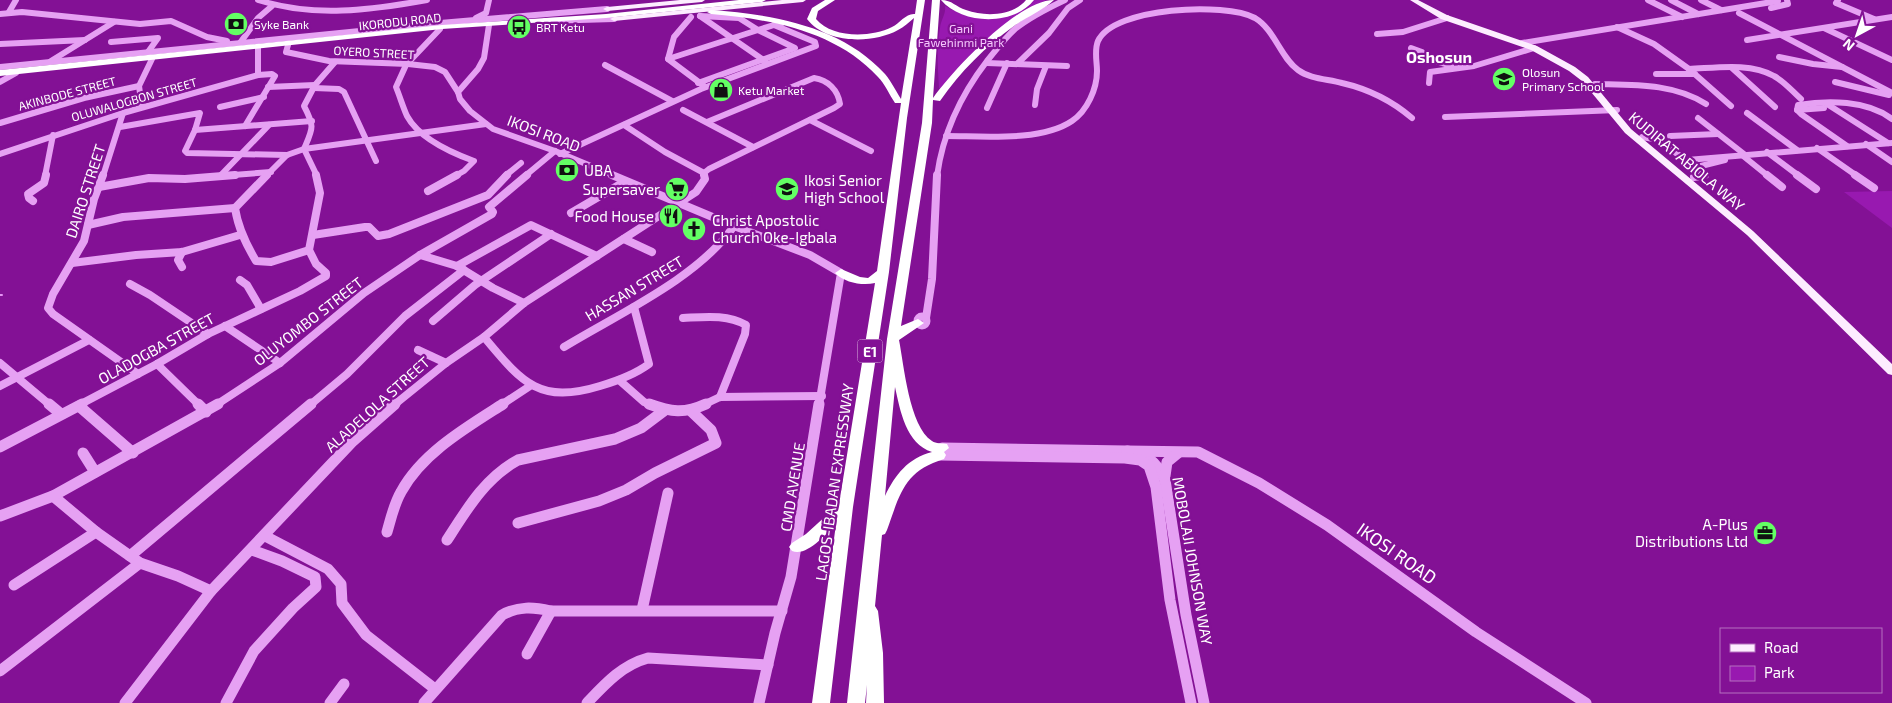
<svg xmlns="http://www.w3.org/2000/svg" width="1892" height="703" viewBox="0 0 1892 703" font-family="'Exo 2',sans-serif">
<rect width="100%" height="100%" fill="#831195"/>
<g fill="#9819b0">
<path d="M1033 0H1046C1004 25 970 48 941 89L939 88C938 69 936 48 940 28 941 19 946 15 945 6 953 10 959 14 967 15 982 18 1028 17 1033 0Z"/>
<polygon points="1892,191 1892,228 1844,192"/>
</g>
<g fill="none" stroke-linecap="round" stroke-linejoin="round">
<polyline stroke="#e692f6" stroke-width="2" points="0,295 2,295"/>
<g stroke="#e6a1f3" stroke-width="6">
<path d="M258 0C313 18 371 10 427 0"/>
<polyline points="1648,0 1682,17"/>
<polyline points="1671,0 1698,14"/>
<polyline points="1701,0 1721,10"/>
<polyline points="1838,0 1836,3 1874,19"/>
<polyline points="1771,8 1788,4 1787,0"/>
<polyline points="9,12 16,0"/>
<polyline points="1739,13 1892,93"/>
<polyline points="0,14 22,12 140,24 171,21 207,37 227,41"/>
<polyline points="700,16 765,61"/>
<polyline points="691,17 674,37 668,59 704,86"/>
<polyline points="476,18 486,13 489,0"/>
<polyline points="545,21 614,19"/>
<polyline points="489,25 484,58 478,69 458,92 460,99 470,111 493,129 555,151 615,176"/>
<polyline points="1617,27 1654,44 1689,69 1731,106"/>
<polyline points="1824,28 1892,60"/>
<path d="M440 29 406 65 396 87C400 97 403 107 407 116 419 138 452 153 474 161L464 171 455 176"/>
<polyline points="1377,34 1403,32 1447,18"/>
<polyline points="1747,40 1892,17"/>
<polyline points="111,42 158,38 148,52"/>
<polyline points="240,43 258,18 272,6"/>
<polyline points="1522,43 1778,1"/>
<polyline points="0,44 85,40"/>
<polyline points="288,45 286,52 329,61 408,64 435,67 445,72 458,92"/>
<polyline points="258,48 258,75"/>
<polyline points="1411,48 1422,52 1429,59 1451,66"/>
<polyline points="1779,57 1813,64 1842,67"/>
<polyline points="668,59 758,30 739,18 700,16"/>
<polyline points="51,61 114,22"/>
<polyline points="987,63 1067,66"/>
<polyline points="1018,63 1049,33 1068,8 1080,0"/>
<polyline points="605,65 672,101"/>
<polyline points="0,67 440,23 607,9"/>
<polyline points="1732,68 1775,107"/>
<path d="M1689 69C1715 68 1750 62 1774 76 1785 82 1792 91 1801 99"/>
<polyline points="1656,74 1695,74"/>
<polyline points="0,82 16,73"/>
<polyline points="1835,82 1889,95"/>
<polyline points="698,83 795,48 758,30 774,25"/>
<polyline points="1429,83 1430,72 1474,66 1534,48"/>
<path d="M1595 84C1633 85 1673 83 1706 104"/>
<polyline points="268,87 315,85"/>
<polyline points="314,88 339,89 344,92 376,161"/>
<polyline points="1827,104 1888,143"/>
<polyline points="1035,105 1037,89 1046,66"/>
<polyline points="142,107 139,86 152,59"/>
<polyline points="220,107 264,97"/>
<polyline points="987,108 1007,63"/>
<polyline points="683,110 753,147"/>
<polyline points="1797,110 1824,108"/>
<polyline points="1747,113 1797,150"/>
<polyline points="1445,117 1617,110"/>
<polyline points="1698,118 1744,154"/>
<polyline points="810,120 871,151"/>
<polyline points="0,123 84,98 139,86"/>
<polyline points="624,125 665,152 704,173"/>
<polyline points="120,127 200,113 195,130 185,151 187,153 287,155"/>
<polyline points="195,130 312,121"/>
<path d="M946 136C982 136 1041 142 1072 121 1087 111 1097 89 1097 71 1097 62 1094 50 1098 41 1114 7 1225 2 1255 18 1275 30 1280 57 1298 70 1310 79 1328 79 1342 83 1368 89 1391 100 1412 118"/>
<polyline points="1670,136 1718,134"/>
<polyline points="1642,137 1659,140 1705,175 1699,176"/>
<polyline points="1866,144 1892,162"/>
<path d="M1847 146 1801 114 1797 110 1798 105C1828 100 1867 100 1892 119"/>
<polyline points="1817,148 1857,176"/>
<polyline points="1767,152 1799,176"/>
<polyline points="0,154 123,113 258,75 272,74 275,76 245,126"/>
<polyline points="560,154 701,89 816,46 815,42 774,25 782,23"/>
<polyline points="1742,155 1768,176"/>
<polyline points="1687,160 1892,143"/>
<polyline points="1697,167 1725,160"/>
<polyline points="45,176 53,135"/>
<polyline points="103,176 123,113"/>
<polyline points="220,176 269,125"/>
<polyline points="220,176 271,172"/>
<polyline points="266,176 287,155 304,149 486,124"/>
<path d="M317 176 304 149C313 128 315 127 304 106L315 85 335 62"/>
<polyline points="505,176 521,163"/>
<polyline points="525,176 555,151"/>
<path d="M705 176 704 173 709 169 834 108 840 104C838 90 828 80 814 78L707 122"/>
<path d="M937 176C943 132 960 96 987 61 996 50 1004 39 1015 29 1030 17 1048 8 1065 0"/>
</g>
<g stroke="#e6a1f3" stroke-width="8">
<polyline points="103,175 94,199 84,241 53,294 48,308 53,314 138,374"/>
<path d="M267 175 235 208C238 228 246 244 256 261L271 262 309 250"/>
<polyline points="612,175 734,226 810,255 841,273 819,405"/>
<polyline points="1767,175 1782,187"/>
<polyline points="1797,175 1816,189"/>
<polyline points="1855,175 1874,188"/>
<polyline points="1694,177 1705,175"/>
<polyline points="99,187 149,178 185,179 235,175"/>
<polyline points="428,191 457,175"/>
<polyline points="33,201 29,198 28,194 44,183 46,175"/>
<polyline points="571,213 624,182"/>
<polyline points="88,225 123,217 235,208"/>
<polyline points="313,235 365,227 369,227 378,236 389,234 488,195 507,175"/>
<polyline points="624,239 652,252"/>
<polyline points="182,252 178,260 182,267"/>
<polyline points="420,255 457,266 493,288 524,303"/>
<polyline points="72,263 136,255 182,252 240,235"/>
<polyline points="457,266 531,225 597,256"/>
<polyline points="240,280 247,285 261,309"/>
<polyline points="130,284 150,295 208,334"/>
<circle cx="922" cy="321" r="4.5"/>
<path d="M683 318C704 317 727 314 746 325L745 334 720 397"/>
<polyline points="926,318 932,279 937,175"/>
<polyline points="433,321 475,285 551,234"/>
<polyline points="225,326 280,363"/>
<path d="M484 337C521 381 538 405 600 386 617 381 634 375 649 364L634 307"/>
<path d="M564 347C618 314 698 278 734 226"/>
<polyline points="418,350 446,363"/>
<polyline points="0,363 50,405"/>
<polyline points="157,364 199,405"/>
<polyline points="619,380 644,402 652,405"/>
<polyline points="0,386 89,340"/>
<polyline points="79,405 157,364 208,334 300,291 326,276 326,273 316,264 309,250 320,193 316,175"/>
<polyline points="216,405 280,363 364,293 420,255 492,214 493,212 489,207 527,175"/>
<polyline points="310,405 347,374 405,316 464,270"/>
<polyline points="394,405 446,363 484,337 524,303 696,192 705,179 704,175"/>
<polyline points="501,405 530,386"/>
<polyline points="703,405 720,397 822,396"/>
</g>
<g stroke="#e6a1f3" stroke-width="11">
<polyline points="49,404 61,414"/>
<polyline points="198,404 206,412"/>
<path d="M649 404C671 412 684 414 706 404"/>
<polyline points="79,406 133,453"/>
<polyline points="0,447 82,404"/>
<path d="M942 448 1127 451C1147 454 1156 461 1165 480L1186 615 1204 703"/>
<polyline points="1127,451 1198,452 1259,483 1327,525 1476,632 1586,703"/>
<polyline points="83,453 95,472"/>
<polyline points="939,455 1125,458 1140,460 1149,466 1156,487 1170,600 1191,703"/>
<polyline points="1165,476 1167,462 1178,453"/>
<polyline points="53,496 96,532 140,563 178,576 211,591"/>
<polyline points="0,516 53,496 218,404"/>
<polyline points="518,523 599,501 626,490 655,473 716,443 711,430 691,411"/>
<path d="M387 532C391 518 394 504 401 492 422 453 467 427 503 404"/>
<polyline points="265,536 328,569 341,584 342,603 366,635 435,689"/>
<path d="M447 540C467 509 485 478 518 460L615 439 641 428 665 410"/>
<polyline points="130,556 311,404"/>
<polyline points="14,585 96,532"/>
<polyline points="642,610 668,493"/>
<polyline points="527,654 551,611"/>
<polyline points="0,671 140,563"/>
<polyline points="125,703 211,591 353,441 395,404"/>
<polyline points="226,703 254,651 293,608 316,587 315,577 282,561 252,550"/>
<polyline points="330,703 344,684"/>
<path d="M424 703 502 615C519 606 533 607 551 611H782"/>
<path d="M587 703C605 684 622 665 648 658L768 665"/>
<polyline points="759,703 775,633 791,577 819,404"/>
</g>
<g fill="#fdedff" fill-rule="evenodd">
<polygon points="680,0 705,0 702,2 607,11 603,9 607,7"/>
<polygon points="782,0 806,0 803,2 614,21 610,19 614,17"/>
<polygon points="1410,0 1418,0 1447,15 1537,46 1575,67 1588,77 1631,129 1753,231 1892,364 1892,375 1888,374 1747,235 1625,133 1582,81 1569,71 1531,50 1441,19"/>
</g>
<g fill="#fff" fill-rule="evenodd">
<polygon points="739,0 766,0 762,2 606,18 442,29 0,76 0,70 442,25 606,14"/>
<path d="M825 0H835L818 11 816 19C832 38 870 38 892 27 900 23 906 13 915 14L917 0H925L907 118 889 272 853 507 830 703H812L836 524C826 534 807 557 792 551L789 547 792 543 806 534 839 504 875 283C863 286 845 283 835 273L841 269 860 277 868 278 877 271 901 103H895C889 94 885 84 878 77 836 31 770 19 711 14L707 12 711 10C771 14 842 26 885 74 891 81 896 91 901 99L914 18C909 22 904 27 898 30 873 44 826 44 807 19L812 8Z"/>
<path d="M932 0H940L933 98C954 69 1018 0 1054 0 1043 10 1027 17 1014 26 985 47 961 71 940 101L933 100 932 123 901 326 918 319 924 323 899 340C904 365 909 426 932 441 936 444 942 443 947 444L949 448 944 452 946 455 944 459C904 471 900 494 887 530L885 534 882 535 875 606 878 611 883 653 884 703H866L867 685 865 703H847L887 339 922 123ZM895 387C900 410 906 444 932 452 908 458 895 475 885 496Z"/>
<path d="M941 0C952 0 956 7 966 10 985 17 1013 16 1026 0H1034C1014 26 962 25 941 0Z"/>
</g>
</g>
<defs>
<g id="bank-disc" transform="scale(1.25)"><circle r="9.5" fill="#63ff64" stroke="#831195"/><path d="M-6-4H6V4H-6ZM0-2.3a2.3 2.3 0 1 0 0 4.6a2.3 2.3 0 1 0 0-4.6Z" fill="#111"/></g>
<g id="bus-disc" transform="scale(1.25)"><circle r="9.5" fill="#63ff64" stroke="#831195"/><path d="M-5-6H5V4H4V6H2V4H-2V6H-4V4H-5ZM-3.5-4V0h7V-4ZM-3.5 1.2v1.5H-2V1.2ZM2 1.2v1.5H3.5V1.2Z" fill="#111"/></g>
<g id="school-disc" transform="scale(1.25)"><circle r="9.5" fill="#63ff64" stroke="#831195"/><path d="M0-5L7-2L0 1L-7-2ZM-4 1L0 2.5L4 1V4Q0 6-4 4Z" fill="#111"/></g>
<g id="shop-disc" transform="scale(1.25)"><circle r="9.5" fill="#63ff64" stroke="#831195"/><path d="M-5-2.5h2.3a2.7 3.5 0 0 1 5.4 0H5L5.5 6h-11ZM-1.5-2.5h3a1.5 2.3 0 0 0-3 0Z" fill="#111"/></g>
<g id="supermarket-disc" transform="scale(1.25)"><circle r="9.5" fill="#63ff64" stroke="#831195"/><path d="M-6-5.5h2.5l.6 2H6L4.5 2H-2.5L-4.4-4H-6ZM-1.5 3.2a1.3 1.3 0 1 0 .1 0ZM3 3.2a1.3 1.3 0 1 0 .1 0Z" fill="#111"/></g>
<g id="restaurant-disc" transform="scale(1.25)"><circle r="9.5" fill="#63ff64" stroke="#831195"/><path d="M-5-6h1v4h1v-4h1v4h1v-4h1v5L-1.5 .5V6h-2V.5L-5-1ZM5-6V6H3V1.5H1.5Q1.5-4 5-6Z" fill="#111"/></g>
<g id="church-disc" transform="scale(1.25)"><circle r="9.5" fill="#63ff64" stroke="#831195"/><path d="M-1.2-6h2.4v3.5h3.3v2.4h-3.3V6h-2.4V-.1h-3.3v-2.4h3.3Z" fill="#111"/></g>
<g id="office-disc" transform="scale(1.25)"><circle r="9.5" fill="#63ff64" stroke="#831195"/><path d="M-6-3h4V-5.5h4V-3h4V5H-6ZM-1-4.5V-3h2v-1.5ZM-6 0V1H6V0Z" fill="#111"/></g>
</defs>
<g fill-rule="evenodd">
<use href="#bank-disc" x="236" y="24"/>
<use href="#bus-disc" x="519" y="27"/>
<use href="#school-disc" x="1504" y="79"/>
<use href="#shop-disc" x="721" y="90"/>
<use href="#bank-disc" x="567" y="170"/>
<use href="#supermarket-disc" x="677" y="189"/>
<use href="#school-disc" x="787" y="189"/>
<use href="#restaurant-disc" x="671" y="216"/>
<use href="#church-disc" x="694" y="229"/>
<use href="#office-disc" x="1765" y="533"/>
</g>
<g text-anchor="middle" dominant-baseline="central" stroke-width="4.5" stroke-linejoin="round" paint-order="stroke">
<g font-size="12" fill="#fff" stroke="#831195">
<text transform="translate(400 21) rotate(-6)">IKORODU ROAD</text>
<text transform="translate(374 52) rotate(3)">OYERO STREET</text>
<text transform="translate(67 93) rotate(-15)">AKINBODE STREET</text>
<text transform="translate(134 99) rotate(-16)">OLUWALOGBON STREET</text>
</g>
<g font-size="12" fill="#fff" stroke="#831195" text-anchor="start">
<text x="254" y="24">Syke Bank</text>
<text x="536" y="27">BRT Ketu</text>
<text x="1522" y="72">Olosun<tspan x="1522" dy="14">Primary School</tspan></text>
<text x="738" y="90">Ketu Market</text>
</g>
<g font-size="12" fill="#f5c8fd" stroke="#831195">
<text x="961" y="28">Gani<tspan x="961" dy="14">Fawehinmi Park</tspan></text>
</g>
<rect fill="#831195" stroke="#dab8df" stroke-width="1" x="857.5" y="339.5" width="25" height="23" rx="4"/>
<g font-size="14" font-weight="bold" fill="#fff">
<text x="870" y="351">E1</text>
</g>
<g font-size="15" fill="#fff" stroke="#831195">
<text transform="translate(544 133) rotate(21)">IKOSI ROAD</text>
<text transform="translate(1687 161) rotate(40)">KUDIRAT ABIOLA WAY</text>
<text transform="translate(85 191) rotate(-72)">DAIRO STREET</text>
<text transform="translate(634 288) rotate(-31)">HASSAN STREET</text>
<text transform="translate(308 321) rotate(-38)">OLUYOMBO STREET</text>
<text transform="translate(156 348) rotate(-29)">OLADOGBA STREET</text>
<text transform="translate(377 404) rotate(-42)">ALADELOLA STREET</text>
<text transform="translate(834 482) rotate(-82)">LAGOS-IBADAN EXPRESSWAY</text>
<text transform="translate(792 487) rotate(-81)">CMD AVENUE</text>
<text transform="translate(1193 561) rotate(80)">MOBOLAJI JOHNSON WAY</text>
</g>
<g font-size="15" fill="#fff" stroke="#831195" text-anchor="start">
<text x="584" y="170">UBA</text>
<text x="804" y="180">Ikosi Senior<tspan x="804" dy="17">High School</tspan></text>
<text x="660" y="189" text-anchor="end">Supersaver</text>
<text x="654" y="216" text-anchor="end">Food House</text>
<text x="712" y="220">Christ Apostolic<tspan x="712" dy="17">Church Oke-Igbala</tspan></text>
<text x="1748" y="524" text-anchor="end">A-Plus<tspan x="1748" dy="17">Distributions Ltd</tspan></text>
</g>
<g font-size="16" font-weight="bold" fill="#fff" stroke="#831195">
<text x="1439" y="56">Oshosun</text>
</g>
<g font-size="18" fill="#fff" stroke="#831195">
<text transform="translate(1397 553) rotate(35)">IKOSI ROAD</text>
</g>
</g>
<rect x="1720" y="628" width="162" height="65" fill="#831195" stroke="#b570bf"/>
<rect x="1730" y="644" width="25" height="8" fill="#fdedff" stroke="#b570bf"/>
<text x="1764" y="653" font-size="15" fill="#ffffff">Road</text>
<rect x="1730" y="666" width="25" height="15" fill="#9819b0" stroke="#b570bf"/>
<text x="1764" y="678" font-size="15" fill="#ffffff">Park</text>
<g transform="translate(1857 35) rotate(220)" stroke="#831195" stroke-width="4" paint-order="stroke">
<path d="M0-4L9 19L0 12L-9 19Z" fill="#ffffff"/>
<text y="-8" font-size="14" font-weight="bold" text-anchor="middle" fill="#ffffff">N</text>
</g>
</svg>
